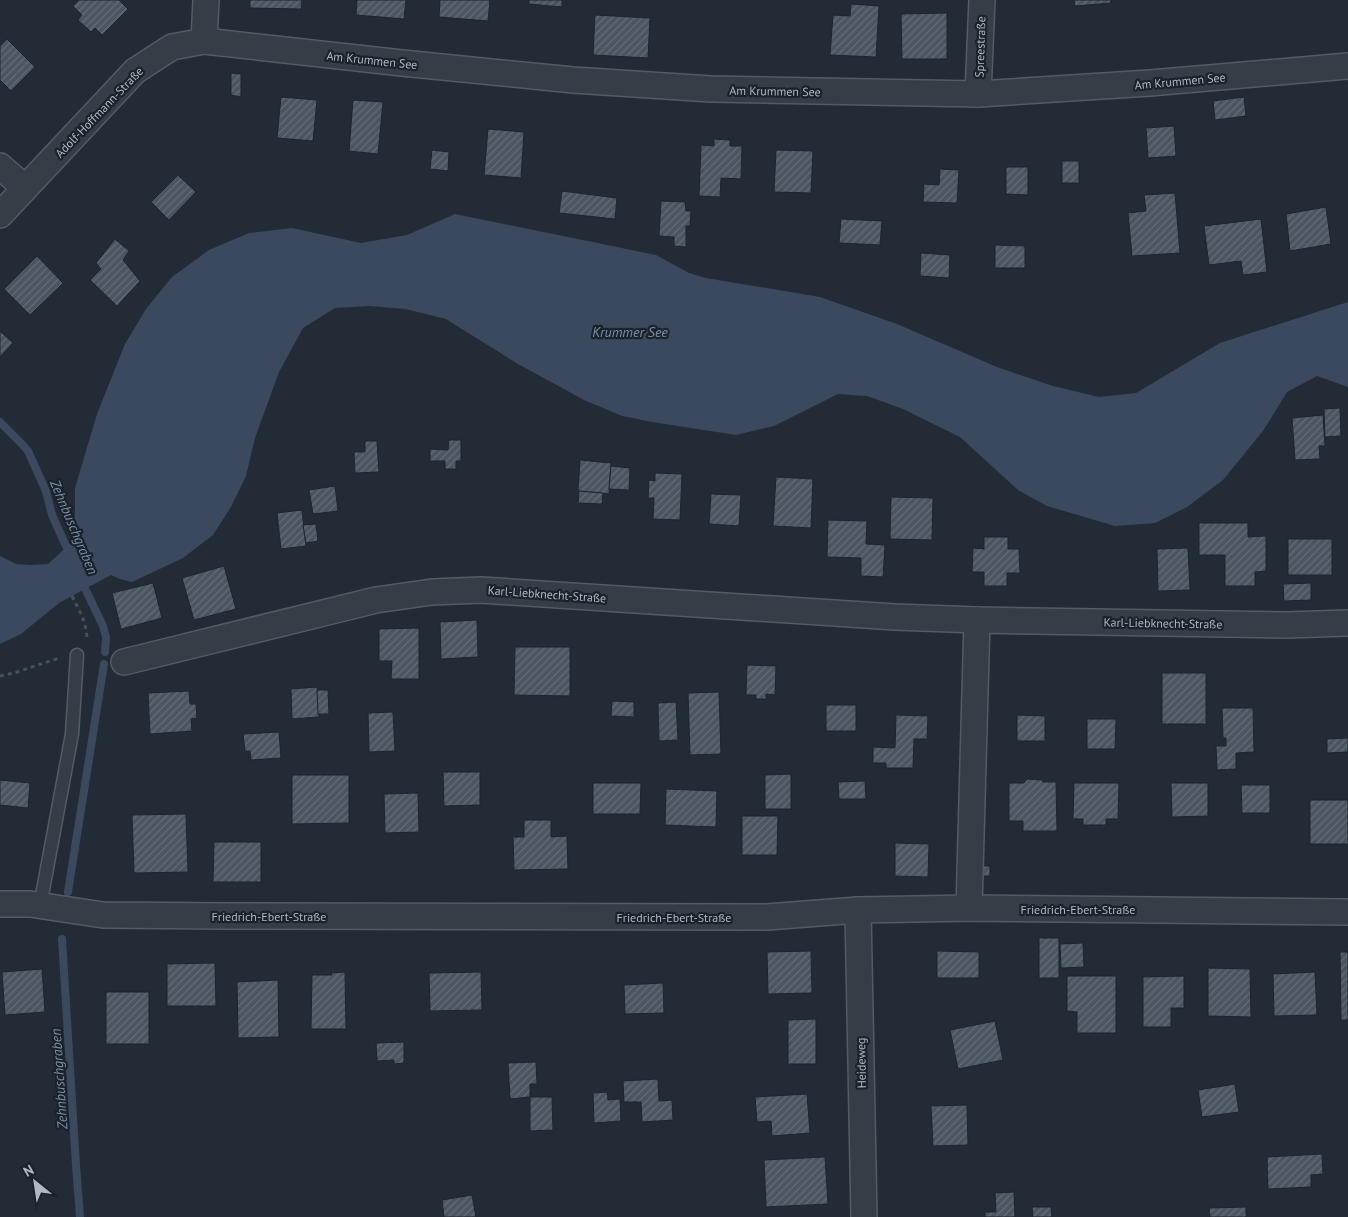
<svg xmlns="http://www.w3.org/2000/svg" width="1348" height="1217" viewBox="0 0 1348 1217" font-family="'PT Sans',sans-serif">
<defs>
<pattern id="building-hatch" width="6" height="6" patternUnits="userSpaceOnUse" patternTransform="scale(1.25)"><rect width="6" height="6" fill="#4b5561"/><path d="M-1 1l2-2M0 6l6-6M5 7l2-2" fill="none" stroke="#636b76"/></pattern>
</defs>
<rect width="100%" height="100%" fill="#232b36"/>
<polygon fill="#3a495e" points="455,214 656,255 689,273 706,278 820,297 897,324 997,367 1053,386 1099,397 1136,393 1220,343 1348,302 1348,387 1317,376 1287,392 1263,431 1223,480 1187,507 1155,523 1115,526 1047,506 1018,490 960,437 903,409 867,396 838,394 774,426 736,435 652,422 622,416 584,400 518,364 446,319 405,309 370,306 335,308 303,328 279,372 255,438 246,476 231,507 213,535 183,558 132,582 120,579 111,575 59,603 21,634 0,644 0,556 16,564 30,565 48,564 71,543 75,514 75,488 97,414 125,344 146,309 172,277 209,250 249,233 292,228 361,243 407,235"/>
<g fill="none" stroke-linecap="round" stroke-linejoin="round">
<g stroke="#3a495e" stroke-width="8">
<polyline points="0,422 22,444 28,451 46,491 52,515 70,555"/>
<polyline points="82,582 103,626 106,637 105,652"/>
<polyline points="68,892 104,664"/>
<polyline points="62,939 76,1165 80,1217"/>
</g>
</g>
<g fill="url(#building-hatch)" stroke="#1d242d">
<polygon points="79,0 119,0 128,9 102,35 95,28 91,32 78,20 82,15 73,6"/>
<polygon points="250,0 302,0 301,9 250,8"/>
<polygon points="357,0 406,0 404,19 356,15"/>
<polygon points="440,0 490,0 488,21 439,17"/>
<polygon points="529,0 562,0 562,7 529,4"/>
<polygon points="1074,0 1111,0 1111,3 1075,6"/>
<polygon points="851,4 879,6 876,57 830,55 833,15 850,16"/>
<polygon points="947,13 947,59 902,59 901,14"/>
<polygon points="595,15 650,18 648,58 593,55"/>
<polygon points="7,39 35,67 11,91 0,80 0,46"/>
<polygon points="231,73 241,74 241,97 231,95"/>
<polygon points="281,97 317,100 313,141 277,138"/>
<polygon points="1244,97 1246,116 1215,120 1213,101"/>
<polygon points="353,100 383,102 378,154 349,151"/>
<polygon points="1174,126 1176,156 1148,158 1146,128"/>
<polygon points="488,129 524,132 521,178 484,175"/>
<polygon points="714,139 730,140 730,146 742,146 741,179 721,178 720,197 699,196 701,145 714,146"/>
<polygon points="432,150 449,152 448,171 430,169"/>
<polygon points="776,150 813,151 811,193 774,192"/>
<rect x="1062" y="161" width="17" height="22"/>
<polygon points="1006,167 1028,167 1028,195 1006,194"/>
<polygon points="940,169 959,170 957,203 923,202 924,184 939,185"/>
<polygon points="178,175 196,192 169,220 151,202"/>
<polygon points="562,191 617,198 615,219 559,213"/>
<polygon points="1175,193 1180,253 1132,256 1128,213 1146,211 1144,195"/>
<polygon points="661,201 685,202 686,211 691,211 690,226 686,226 686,247 674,246 674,237 659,236"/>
<polygon points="1326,207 1331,244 1290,251 1286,214"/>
<polygon points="841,219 882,221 880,245 839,243"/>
<polygon points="1261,219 1267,272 1243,275 1241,261 1209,265 1204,226"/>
<polygon points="115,239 129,251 123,260 140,281 117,306 90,280 101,269 96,263"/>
<polygon points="995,245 1025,246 1025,268 995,268"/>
<polygon points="921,253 950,255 949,278 920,276"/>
<polygon points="37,256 63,283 30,315 4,289"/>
<polygon points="0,331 13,343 0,357"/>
<polygon points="1340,408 1341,436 1325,437 1324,409"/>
<polygon points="1323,415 1325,446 1319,446 1320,459 1295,460 1292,418"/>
<polygon points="449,440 461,440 461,461 456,461 456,469 445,469 445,461 430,461 430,449 448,450"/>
<polygon points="365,441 377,441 379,472 355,473 354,452 365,452"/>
<polygon points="580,460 611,463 609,494 578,491"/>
<polygon points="611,466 630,468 629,490 609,489"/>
<polygon points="655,473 682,474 680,520 653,519 654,498 648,498 649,480 655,481"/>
<polygon points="776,477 813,479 811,528 773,526"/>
<polygon points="335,486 338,511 313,514 309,490"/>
<polygon points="579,491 603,493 602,504 578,503"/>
<polygon points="711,494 741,495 739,526 709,524"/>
<polygon points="891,497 933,498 932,540 890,539"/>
<polygon points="302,510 306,546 281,549 277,513"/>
<polygon points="828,520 867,521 866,544 885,545 883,577 861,576 861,558 827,557"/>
<polygon points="1199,523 1248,523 1248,537 1266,536 1266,571 1255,572 1255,586 1225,586 1225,555 1199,555"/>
<polygon points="316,524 318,541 306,543 303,525"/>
<polygon points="984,537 1008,537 1008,549 1019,549 1020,573 1007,573 1007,586 984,586 984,572 972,572 973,548 984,549"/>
<rect x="1288" y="539" width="44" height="36"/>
<polygon points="1188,548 1190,590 1158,591 1157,549"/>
<polygon points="224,566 236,609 194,620 182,578"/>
<polygon points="153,583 162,618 121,629 112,593"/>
<polygon points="1311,583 1311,600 1284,601 1283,584"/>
<polygon points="477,620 478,657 441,659 440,622"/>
<polygon points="419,628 419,679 391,679 392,661 379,661 379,629"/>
<polygon points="515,647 570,647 570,696 514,695"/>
<polygon points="747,665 776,666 775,695 766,694 766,699 756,699 756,695 746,695"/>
<rect x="1162" y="673" width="44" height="51"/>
<polygon points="317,687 319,717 292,719 291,689"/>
<polygon points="317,690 328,690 329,714 318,714"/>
<polygon points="189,691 190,704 196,704 197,718 191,719 192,731 150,734 148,693"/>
<polygon points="719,692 721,754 690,755 688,693"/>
<polygon points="612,701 634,702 634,717 611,716"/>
<polygon points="676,702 678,740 659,741 658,703"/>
<rect x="826" y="705" width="30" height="26"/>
<polygon points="1222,708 1253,708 1254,752 1236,753 1236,769 1217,770 1216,746 1226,746 1226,738 1223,738"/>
<polygon points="393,712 395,751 369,752 368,713"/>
<polygon points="896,715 928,716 927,739 914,739 913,768 886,768 886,763 873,763 873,747 895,748"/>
<polygon points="1017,715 1045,716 1045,741 1017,741"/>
<polygon points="1087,719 1116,719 1115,749 1087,749"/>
<polygon points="279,732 281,758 251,760 250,751 245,751 243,734"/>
<polygon points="1348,738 1348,752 1327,753 1327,739"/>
<polygon points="443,772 480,772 480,805 444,806"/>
<polygon points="791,774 791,809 765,809 765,775"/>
<polygon points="292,775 349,775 349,823 292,824"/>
<polygon points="1027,779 1042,780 1043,782 1056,782 1057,831 1023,831 1023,821 1009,821 1009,783 1024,783"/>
<polygon points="0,780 30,783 28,808 0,805"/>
<polygon points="865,781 866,799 839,799 838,782"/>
<polygon points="593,783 641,783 640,814 593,814"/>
<polygon points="1074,783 1119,783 1118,819 1106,819 1106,825 1083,825 1083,819 1073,819"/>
<polygon points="1171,783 1208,783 1208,816 1172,817"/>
<polygon points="1241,785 1270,785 1270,813 1242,813"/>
<polygon points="666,789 717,791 716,827 665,825"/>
<polygon points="418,793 419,832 385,833 384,794"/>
<rect x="1310" y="800" width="38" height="44"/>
<polygon points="186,814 188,872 134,873 132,815"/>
<polygon points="742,816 778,816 777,855 742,855"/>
<polygon points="524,820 551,820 551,837 567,836 568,869 514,870 513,837 524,837"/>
<polygon points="214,842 261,842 261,882 213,882"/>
<polygon points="895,843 929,844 928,877 895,876"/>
<polygon points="983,866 990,866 990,876 982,876"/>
<rect x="1039" y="938" width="20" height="40"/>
<polygon points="1083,943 1084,967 1061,968 1060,944"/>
<polygon points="811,951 812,993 768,994 767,952"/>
<polygon points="937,951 979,952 979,978 937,978"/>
<polygon points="1340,952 1348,952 1348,1020 1341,1020"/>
<polygon points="215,963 216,1006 167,1006 167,964"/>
<polygon points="1208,968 1250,969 1251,1017 1208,1016"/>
<polygon points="42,969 45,1012 5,1015 2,972"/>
<polygon points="345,972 346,1029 311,1029 312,975 332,975 331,973"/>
<polygon points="481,972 482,1010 430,1011 429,973"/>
<polygon points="1315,972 1317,1015 1274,1016 1273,974"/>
<polygon points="1067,976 1116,976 1116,1033 1077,1033 1077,1012 1067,1011"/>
<polygon points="1184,976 1184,1008 1171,1008 1171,1027 1143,1027 1143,977"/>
<polygon points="278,980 279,1037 238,1038 237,982"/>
<polygon points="663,983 664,1013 625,1014 624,985"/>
<rect x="106" y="992" width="43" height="52"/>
<polygon points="816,1019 816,1064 788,1064 788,1020"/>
<polygon points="995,1021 1003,1060 958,1069 950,1030"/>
<polygon points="404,1042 404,1063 394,1064 394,1060 377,1061 376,1043"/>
<polygon points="536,1062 537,1084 530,1084 530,1097 510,1099 508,1063"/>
<polygon points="658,1079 659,1101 672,1100 673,1120 642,1122 641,1102 624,1102 623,1081"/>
<polygon points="1235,1084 1239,1112 1202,1117 1198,1090"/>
<polygon points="607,1092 608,1100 620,1099 621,1121 594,1123 593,1093"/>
<polygon points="807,1094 810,1133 772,1136 771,1121 757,1122 755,1097"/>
<polygon points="530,1097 552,1097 553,1130 530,1131"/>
<polygon points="967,1105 968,1145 933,1146 931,1106"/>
<polygon points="1322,1154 1323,1174 1311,1175 1311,1187 1268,1189 1267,1157"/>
<polygon points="825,1157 828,1204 766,1207 764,1160"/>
<polygon points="1014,1192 1015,1217 985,1217 985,1212 996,1212 995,1193"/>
<polygon points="472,1195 476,1217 444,1217 442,1200"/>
<polygon points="1032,1207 1051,1207 1052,1217 1033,1217"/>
<polygon points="1246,1207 1246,1217 1210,1217 1209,1208"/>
</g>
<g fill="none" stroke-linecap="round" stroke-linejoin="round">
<g stroke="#545b64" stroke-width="15">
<polyline id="lane" points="40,906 72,734 77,655"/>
</g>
<g stroke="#545b64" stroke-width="28">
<g id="street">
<polyline points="204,41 402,63 573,80 711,89 978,94 1150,83 1348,66"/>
<polyline points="978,94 982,0"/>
<polyline points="0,166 25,188"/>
<polyline points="0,215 135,71 172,47 204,41 206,0"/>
<polyline points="124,662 376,600 432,592 481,590 895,617 977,620 1287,625 1348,623"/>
<polyline points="0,904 30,904 103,915 225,916 767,917 858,910 969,908 1348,912"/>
<polyline points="969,908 977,620"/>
<polyline points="858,910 864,1217"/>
</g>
</g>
<g stroke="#445456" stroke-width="3" stroke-dasharray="4 4" stroke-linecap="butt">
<path d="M72 596C80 612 87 623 87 641"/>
<polyline points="0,676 14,673 59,658"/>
</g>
<use href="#lane" stroke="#363d47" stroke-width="12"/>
<use href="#street" stroke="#363d47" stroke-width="25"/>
</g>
<g text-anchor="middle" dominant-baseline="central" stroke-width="4.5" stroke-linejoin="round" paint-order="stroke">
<g font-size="12" fill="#b1b8c3" stroke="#1b222b">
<text transform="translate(980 47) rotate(-88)">Spreestraße</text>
<text transform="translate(372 60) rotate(6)">Am Krummen See</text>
<text transform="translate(1180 81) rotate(-5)">Am Krummen See</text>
<text transform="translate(775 91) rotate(1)">Am Krummen See</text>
<text transform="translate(99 112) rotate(-46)">Adolf-Hoffmann-Straße</text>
<text transform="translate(547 594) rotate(4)">Karl-Liebknecht-Straße</text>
<text transform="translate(1163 623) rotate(1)">Karl-Liebknecht-Straße</text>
<text x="1078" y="909">Friedrich-Ebert-Straße</text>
<text x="269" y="916">Friedrich-Ebert-Straße</text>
<text x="674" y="917">Friedrich-Ebert-Straße</text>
<text transform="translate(861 1063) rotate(-91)">Heideweg</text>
</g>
<g font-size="14" font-style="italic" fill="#7c8fa9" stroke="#1b222b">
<text x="630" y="332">Krummer See</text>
<text transform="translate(74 527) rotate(67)">Zehnbuschgraben</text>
<text transform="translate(59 1079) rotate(-94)">Zehnbuschgraben</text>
</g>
</g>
<g transform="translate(35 1182) rotate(330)" stroke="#1b222b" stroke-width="4" paint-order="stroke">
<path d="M0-4L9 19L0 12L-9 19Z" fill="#b1b8c3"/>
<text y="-8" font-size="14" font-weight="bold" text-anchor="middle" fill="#b1b8c3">N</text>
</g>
</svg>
